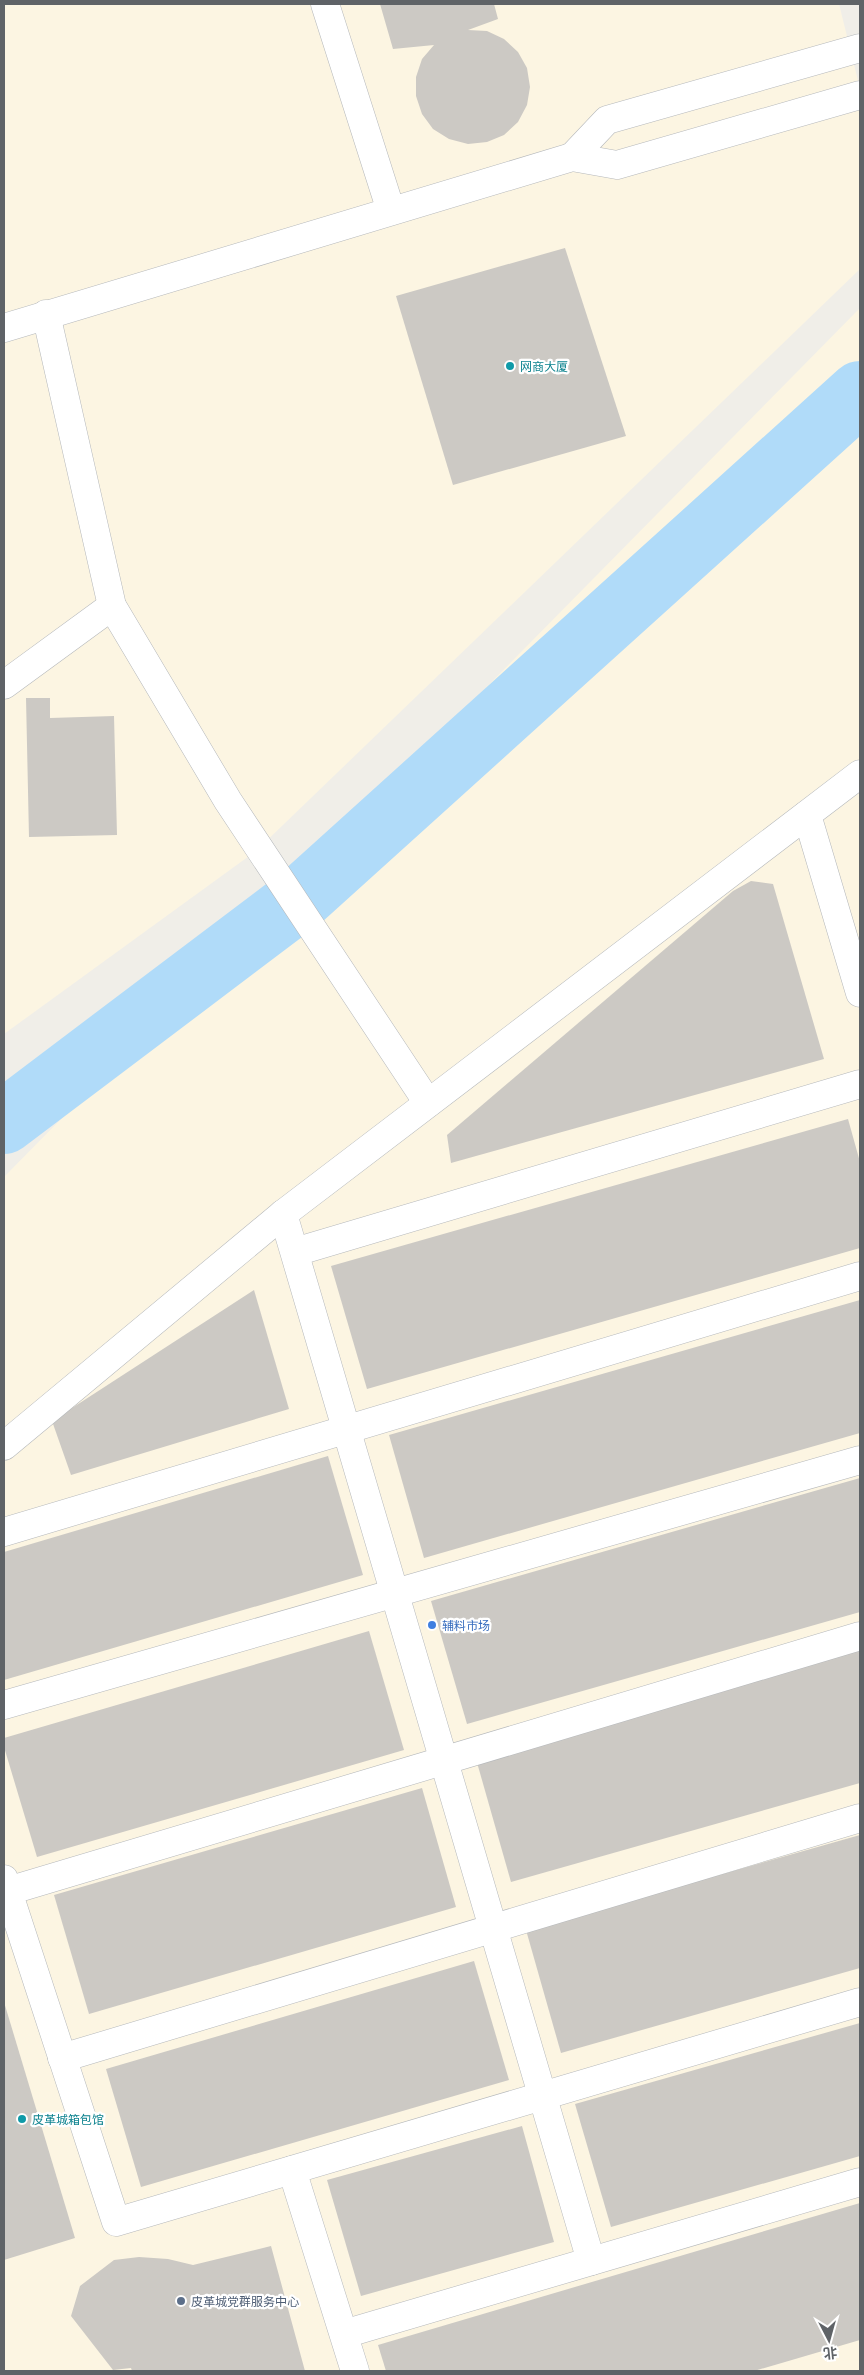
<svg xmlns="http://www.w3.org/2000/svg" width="864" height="2375" viewBox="0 0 864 2375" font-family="Montserrat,'Noto Sans SC',sans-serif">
<rect width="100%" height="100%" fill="#f0eee8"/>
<g fill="#fcf5e2">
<polygon points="4,4 839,4 860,89 860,269 256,851 4,1034"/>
<polygon points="860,308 860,2371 4,2371 4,1177"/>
</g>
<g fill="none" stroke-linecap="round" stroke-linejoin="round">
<polyline stroke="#b0dbf9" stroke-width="64" points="4,1122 302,897 860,393"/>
</g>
<g fill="#ccc9c4">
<polygon points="380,4 494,4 498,19 468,30 487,31 504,39 518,52 527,68 530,87 527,105 518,122 504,135 487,142 468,144 449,139 433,129 422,114 416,96 416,77 422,59 434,45 393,49"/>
<polygon points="565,248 626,436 453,485 396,296"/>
<polygon points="26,698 50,698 50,718 114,716 117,835 29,837"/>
<polygon points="751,881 773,884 824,1059 451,1163 447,1135 733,891"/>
<polygon points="848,1119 860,1162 860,1248 367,1389 331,1266"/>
<polygon points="254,1290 289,1409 71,1475 52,1421"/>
<polygon points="860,1300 860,1433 424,1558 389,1435"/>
<polygon points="328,1456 363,1575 4,1680 4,1552"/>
<polygon points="860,1478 860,1612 467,1724 431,1601"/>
<polygon points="369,1631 404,1750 37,1857 4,1747 4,1738"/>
<polygon points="860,1650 860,1783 511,1882 476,1759"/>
<polygon points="422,1788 456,1907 89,2014 54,1895"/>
<polygon points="860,1835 860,1968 561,2053 526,1930"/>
<polygon points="474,1961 509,2080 141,2187 106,2069"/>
<polygon points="4,2002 75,2238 4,2260"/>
<polygon points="860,2023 860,2156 611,2227 575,2104"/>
<polygon points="522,2126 554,2242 361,2296 327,2180"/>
<polygon points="860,2203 860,2340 754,2371 386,2371 378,2345"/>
<polygon points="271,2246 305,2371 132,2371 131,2368 113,2370 71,2316 80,2286 114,2260 139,2257 168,2259 193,2265"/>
</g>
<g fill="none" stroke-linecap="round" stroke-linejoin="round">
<g stroke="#b5b8bb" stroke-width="29">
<g id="minor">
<polyline points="325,4 391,211"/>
<polyline points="572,157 607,120 860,48"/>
<polyline points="46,314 112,606 228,801 428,1103"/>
<polyline points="4,328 572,157 617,165 860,95"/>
<polyline points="4,685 112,606"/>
<polyline points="807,815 860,993"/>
<polyline points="283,1214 591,2261"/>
<polyline points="295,1252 860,1084"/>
<polyline points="4,1446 283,1214 860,774"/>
<polyline points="4,1532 860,1276"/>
<polyline points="4,1705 860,1460"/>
<polyline points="4,1879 116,2222 860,2002"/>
<polyline points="8,1891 860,1636"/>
<polyline points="62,2058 860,1818"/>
<polyline points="292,2170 355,2371"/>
<polyline points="344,2334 860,2182"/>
</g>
</g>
<use href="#minor" stroke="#fff" stroke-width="28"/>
</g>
<g fill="#0f9aa8" stroke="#fff" stroke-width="2">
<circle cx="510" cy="366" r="5"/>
<circle cx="22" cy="2119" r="5"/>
</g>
<circle fill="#3f7fe0" stroke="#fff" stroke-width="2" cx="432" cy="1625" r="5"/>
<circle fill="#5c6f8a" stroke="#fff" stroke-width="2" cx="181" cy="2301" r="5"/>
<g text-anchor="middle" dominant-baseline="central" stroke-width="4.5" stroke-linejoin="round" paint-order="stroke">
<g font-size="12" fill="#0d838f" stroke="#fff" text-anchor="start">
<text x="520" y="366">网商大厦</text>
<text x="32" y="2119">皮革城箱包馆</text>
</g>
<g font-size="12" fill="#366cbe" stroke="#fff" text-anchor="start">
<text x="442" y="1625">辅料市场</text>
</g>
<g font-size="12" fill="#4e5e75" stroke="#fff" text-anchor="start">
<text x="191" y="2301">皮革城党群服务中心</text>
</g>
</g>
<rect width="864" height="2375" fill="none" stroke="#5f6367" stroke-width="10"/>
<g transform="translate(829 2340) rotate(174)" stroke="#ffffff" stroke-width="4" paint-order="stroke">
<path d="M0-4L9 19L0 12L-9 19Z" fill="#5f6367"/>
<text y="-8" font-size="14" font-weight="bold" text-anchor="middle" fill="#5f6367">北</text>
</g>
</svg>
